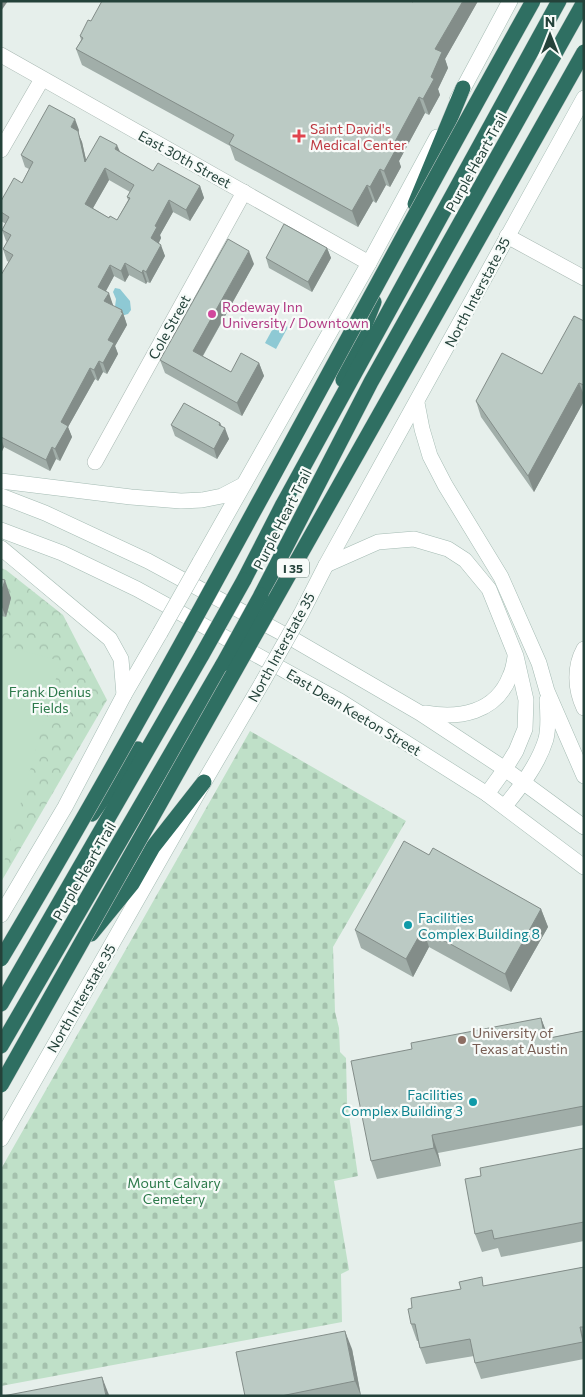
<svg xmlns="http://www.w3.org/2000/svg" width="585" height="1397" viewBox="0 0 585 1397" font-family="Commissioner,sans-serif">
<defs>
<pattern id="cemetery-stones" width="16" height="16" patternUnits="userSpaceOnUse" patternTransform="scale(1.25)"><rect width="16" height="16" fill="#bfe0c8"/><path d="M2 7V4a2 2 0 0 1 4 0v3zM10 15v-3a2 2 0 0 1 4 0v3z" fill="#a4c1ad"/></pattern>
<pattern id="park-crowns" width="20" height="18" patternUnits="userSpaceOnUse" patternTransform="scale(1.25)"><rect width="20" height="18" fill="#bfe0c8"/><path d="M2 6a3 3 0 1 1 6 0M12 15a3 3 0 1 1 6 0" fill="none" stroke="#a4c1ad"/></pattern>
</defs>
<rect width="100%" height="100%" fill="#e6efeb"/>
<polygon fill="url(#cemetery-stones)" points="250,731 406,821 333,947 335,1012 339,1028 340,1052 346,1058 347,1102 358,1176 334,1181 349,1270 341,1274 342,1322 1,1386 1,1169"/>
<polygon fill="url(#park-crowns)" points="1,568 6,570 63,615 107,700 1,882"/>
<polygon fill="#bfe0c8" points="1,645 61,661 1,873"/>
<g fill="#8ec9d4">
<polygon points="115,288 120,289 130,301 131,310 128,314 121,316 115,307 116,299 113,292"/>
<polygon points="277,321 288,327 276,349 265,343"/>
</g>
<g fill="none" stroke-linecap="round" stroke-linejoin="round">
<g stroke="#a8b8b2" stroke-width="16">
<g id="minor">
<polyline points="1,55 369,263"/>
<polyline points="1,150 42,79"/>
<polyline points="507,236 584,278"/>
<polyline points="95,462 244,192"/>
<path d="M584 649C574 667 575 689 584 708"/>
</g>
</g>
<g stroke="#a4bbb3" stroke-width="16">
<g id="secondary">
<polyline points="457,100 510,1"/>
<polyline points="417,403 422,429 430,456 445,485 501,577 539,663 547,691 584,776"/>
<polyline points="1,481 131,497 181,501 202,500 222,496 243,485"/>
<polyline points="1,496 45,513 148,561 291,638 420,713 505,769 584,827"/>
<polyline points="1,530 62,553 137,589 340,701 487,794 584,867"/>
<polyline points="1,548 110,639 121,659 124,695"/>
<polyline points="200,562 369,263 437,137"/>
<polyline points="326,565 378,542 414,539 448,549 465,560 489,589 516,656 526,700 525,729 516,751 505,769 487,794"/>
<polyline points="301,614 326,565 584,98"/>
<path d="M425 713C459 719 496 713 510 676 513 670 514 664 515 657"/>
<path d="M505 806C521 786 538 765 546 739 549 727 548 713 547 700"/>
<polyline points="1,915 65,807 124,695 160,633"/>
<polyline points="1,1139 204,782 262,683"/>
</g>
</g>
<g stroke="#c2cac8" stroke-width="16">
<g id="motorway">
<polyline points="415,204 463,88"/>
<polyline points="343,380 374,302"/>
<polyline points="244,580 283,504 559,1"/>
<polyline points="261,595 371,382 584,2"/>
<polyline points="92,814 138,749"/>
<polyline points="91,934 132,884 153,847 204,782"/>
<polyline points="1,1004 202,655"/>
<polyline points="1,1046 223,664"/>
</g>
</g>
<use href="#minor" stroke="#fff" stroke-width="15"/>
<use href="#secondary" stroke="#fff" stroke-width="15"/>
<use href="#motorway" stroke="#2f6f62" stroke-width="15"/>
<g stroke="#a4bbb3" stroke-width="16" stroke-linecap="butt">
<g id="secondary-bridge">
<polyline points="160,633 200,562"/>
<polyline points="262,683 301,614"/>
</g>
</g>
<g stroke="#c2cac8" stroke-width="16" stroke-linecap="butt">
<g id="motorway-bridge">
<polyline points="202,655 244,580"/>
<polyline points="223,664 261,595"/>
<path d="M1 959C188 645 354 320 533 1"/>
<polyline points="1,1085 584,52"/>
</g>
</g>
<use href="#secondary-bridge" stroke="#fff" stroke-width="15"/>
<use href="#motorway-bridge" stroke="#2f6f62" stroke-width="15"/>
</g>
<g fill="#a1aea9" fill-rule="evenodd">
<polygon points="413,1 478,1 445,59 448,68 438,89 440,95 429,115 425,113 399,161 401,167 390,187 386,185 376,203 373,201 358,227 235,160 230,146 82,65 76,49 81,40 80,36 91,21 413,2"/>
<path d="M79 130 78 133 82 142 86 160 120 152 153 171 200 186 204 198 190 221 173 212 160 235 161 238 159 243 165 256 150 283 147 282 146 284 129 275 125 282 114 276 106 291 113 305V306L122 310 127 325 115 346 118 354 107 374 103 372 98 381 95 379 68 427 72 437 60 461 56 459 50 471 4 447 1 453V275L9 262 7 261 3 249 7 242 6 241 2 230 6 224 1 221V201L22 183 29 169 25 167 21 155ZM109 180 130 192 127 197 128 200 117 220 109 218 93 208Z"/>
<polygon points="327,248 331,258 312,292 269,268 266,258"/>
<polygon points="254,264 203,356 231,372 259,363 264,376 242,416 165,373 160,360"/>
<polygon points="584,321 584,401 534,492 481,417 476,401 542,374"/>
<polygon points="220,423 229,439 217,459 175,436 171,425"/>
<polygon points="1,579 11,598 6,617 1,616"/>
<polygon points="429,855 541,909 548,927 511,992 429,947 413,977 361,948 355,930"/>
<polygon points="541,1018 548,1038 584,1031 584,1125 438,1153 441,1166 377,1179 371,1161 412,1049"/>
<polygon points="584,1148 584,1241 501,1257 498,1248 482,1252 475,1234 481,1176"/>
<polygon points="584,1267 584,1359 481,1379 475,1363 474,1356 426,1364 420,1348 418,1341 417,1341 411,1324 412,1308 461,1289 485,1286"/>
<polygon points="352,1349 361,1396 245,1396"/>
</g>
<g fill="#838d89">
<polygon points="1,1 8,1 1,11"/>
<polygon points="463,1 478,1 445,59 448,68 438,89 440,95 429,115 423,99 435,49"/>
<polygon points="419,97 425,113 399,161 401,167 390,187 384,171 391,149"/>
<polygon points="75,119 79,130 78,133 82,142 89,173 71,127"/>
<polygon points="117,145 122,156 115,149"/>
<polygon points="105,168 109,180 89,215 85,204"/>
<polygon points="380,169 386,185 376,203 370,187"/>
<polygon points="367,185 373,201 358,227 352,211"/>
<polygon points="200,186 204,198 190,221 186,210"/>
<polygon points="169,200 173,212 160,235 161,238 155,250 151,238 155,226"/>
<polygon points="161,245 165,256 150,283 146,272"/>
<polygon points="327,248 331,258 312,292 308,282"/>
<polygon points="249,251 254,264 198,364 193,351"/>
<polygon points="125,263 129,275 125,282 121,271"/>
<polygon points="110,265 114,276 102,298 98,287"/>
<polygon points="143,270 147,282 146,284 142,273"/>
<polygon points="109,293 113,305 109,312 104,301"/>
<polygon points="122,310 127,325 115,346 118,354 107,374 103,363 108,340"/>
<polygon points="99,361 103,372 98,381 94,370"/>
<polygon points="259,363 264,376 242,416 237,403"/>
<polygon points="90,368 95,379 68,427 72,437 60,461 55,449 61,422"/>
<polygon points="579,383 584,395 584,401 534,492 528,476"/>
<polygon points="220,423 223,431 225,428 229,439 217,459 214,449"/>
<polygon points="1,439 4,447 1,453"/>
<polygon points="52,447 56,459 50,471 46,460"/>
<polygon points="5,580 11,598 6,617 1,605 1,593"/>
<polygon points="541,909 548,927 511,992 505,974"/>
<polygon points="423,929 429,947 413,977 406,959"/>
<polygon points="541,1018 548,1036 552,1057 545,1039"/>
<polygon points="432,1135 438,1153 441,1166 434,1148"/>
<polygon points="580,1327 584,1339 584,1345 583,1342"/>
<polygon points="345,1331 352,1349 361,1396 355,1381"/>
<polygon points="102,1377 109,1395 109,1396 106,1396"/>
</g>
<g fill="#bbcac4" stroke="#838d89" fill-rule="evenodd">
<polygon points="102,1 410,1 413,2 413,1 463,1 435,49 442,52 431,77 434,79 423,99 419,97 391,149 395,151 384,171 380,169 370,187 367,185 352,211 229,144 234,135 76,49 83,38 80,36 88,20 91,21"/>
<path d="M49 105 75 119 71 127 78 131 85 162 100 136 117 145 115 149 153 171 158 163 200 186 186 210 169 200 155 226 157 227 151 238 161 245 146 272 143 270 142 273 125 263 121 271 110 265 98 287 109 293 104 301 122 310 121 312 123 313 108 340 114 343 103 363 99 361 94 370 90 368 61 422 68 426 55 449 52 447 46 460 1 437V275L13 255 3 249 11 235 2 230 9 217 1 212V201L14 178 22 183 33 162 21 155ZM105 168 134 185 127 197 130 198 117 220 110 216 109 218 85 204Z"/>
<polygon points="284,224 327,248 308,282 266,258"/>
<polygon points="228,239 249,251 193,351 231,372 241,353 259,363 237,403 160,360"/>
<polygon points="574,316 584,321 584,385 579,383 528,476 476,401 502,353 542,374"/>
<polygon points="184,403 220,423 219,425 225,428 214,449 171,425"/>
<polygon points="1,579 5,580 1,593"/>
<polygon points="404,841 429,855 433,848 541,909 505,974 423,929 406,959 355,930"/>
<polygon points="541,1018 545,1039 584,1031 584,1106 432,1135 434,1148 371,1161 351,1061 412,1049 411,1043"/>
<polygon points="584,1148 584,1222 494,1239 492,1230 475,1234 465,1179 481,1176 480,1168"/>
<polygon points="584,1267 584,1327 580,1327 583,1342 475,1363 470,1339 420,1348 415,1324 411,1324 408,1309 412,1308 411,1298 461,1289 459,1282 482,1277 483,1286"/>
<polygon points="345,1331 355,1381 281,1396 245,1396 236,1352"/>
<polygon points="102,1377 106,1396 3,1396"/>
</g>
<path fill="#e0444e" stroke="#f7fbf9" stroke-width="2" d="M296.5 128.5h5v5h5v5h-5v5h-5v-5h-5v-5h5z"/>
<circle fill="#d1479c" stroke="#f7fbf9" stroke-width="2" cx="212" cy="314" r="5"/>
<g fill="#0f9aa8" stroke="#f7fbf9" stroke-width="2">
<circle cx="408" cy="925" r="5"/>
<circle cx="473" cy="1102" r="5"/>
</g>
<circle fill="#8d6e63" stroke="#f7fbf9" stroke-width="2" cx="462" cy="1040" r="5"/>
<g text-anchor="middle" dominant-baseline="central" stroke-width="4.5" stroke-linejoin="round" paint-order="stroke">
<rect fill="#f7fbf9" stroke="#637a73" stroke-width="1" x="277" y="558.5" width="32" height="19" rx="4"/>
<g font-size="12" font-weight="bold" fill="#24423a">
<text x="293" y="568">I 35</text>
</g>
<g font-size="14" fill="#be3a42" stroke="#f7fbf9" text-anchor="start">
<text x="310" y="128">Saint David's<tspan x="310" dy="16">Medical Center</tspan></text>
</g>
<g font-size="14" fill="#24423a" stroke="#f7fbf9">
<text transform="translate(185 159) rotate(29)">East 30th Street</text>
<text transform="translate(476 162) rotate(-61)">Purple Heart Trail</text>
<text transform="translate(477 292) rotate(-62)">North Interstate 35</text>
<text transform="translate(169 327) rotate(-61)">Cole Street</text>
<text transform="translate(282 519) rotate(-63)">Purple Heart Trail</text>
<text transform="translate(281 647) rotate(-61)">North Interstate 35</text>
<text transform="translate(354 712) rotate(31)">East Dean Keeton Street</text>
<text transform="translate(84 871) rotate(-60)">Purple Heart Trail</text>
<text transform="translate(81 998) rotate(-60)">North Interstate 35</text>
</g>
<g font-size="14" fill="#b23c85" stroke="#f7fbf9" text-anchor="start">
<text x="222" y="306">Rodeway Inn<tspan x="222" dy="16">University / Downtown</tspan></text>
</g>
<g font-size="14" fill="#2d7a4b" stroke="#f7fbf9">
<text x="50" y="691">Frank Denius<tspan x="50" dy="16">Fields</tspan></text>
<text x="174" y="1182">Mount Calvary<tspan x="174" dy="16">Cemetery</tspan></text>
</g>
<g font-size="14" fill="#0d838f" stroke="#f7fbf9" text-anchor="start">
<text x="418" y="917">Facilities<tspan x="418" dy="16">Complex Building 8</tspan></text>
<text x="463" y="1094" text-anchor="end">Facilities<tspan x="463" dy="16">Complex Building 3</tspan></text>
</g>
<g font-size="14" fill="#785e54" stroke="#f7fbf9" text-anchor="start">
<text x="472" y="1032">University of<tspan x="472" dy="16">Texas at Austin</tspan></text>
</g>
</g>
<rect width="585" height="1397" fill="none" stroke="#24423a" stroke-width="5"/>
<g transform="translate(550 35)" stroke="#f7fbf9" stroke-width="4" paint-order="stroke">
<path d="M0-4L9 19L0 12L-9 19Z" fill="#24423a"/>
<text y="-8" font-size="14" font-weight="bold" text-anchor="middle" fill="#24423a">N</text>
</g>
</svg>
